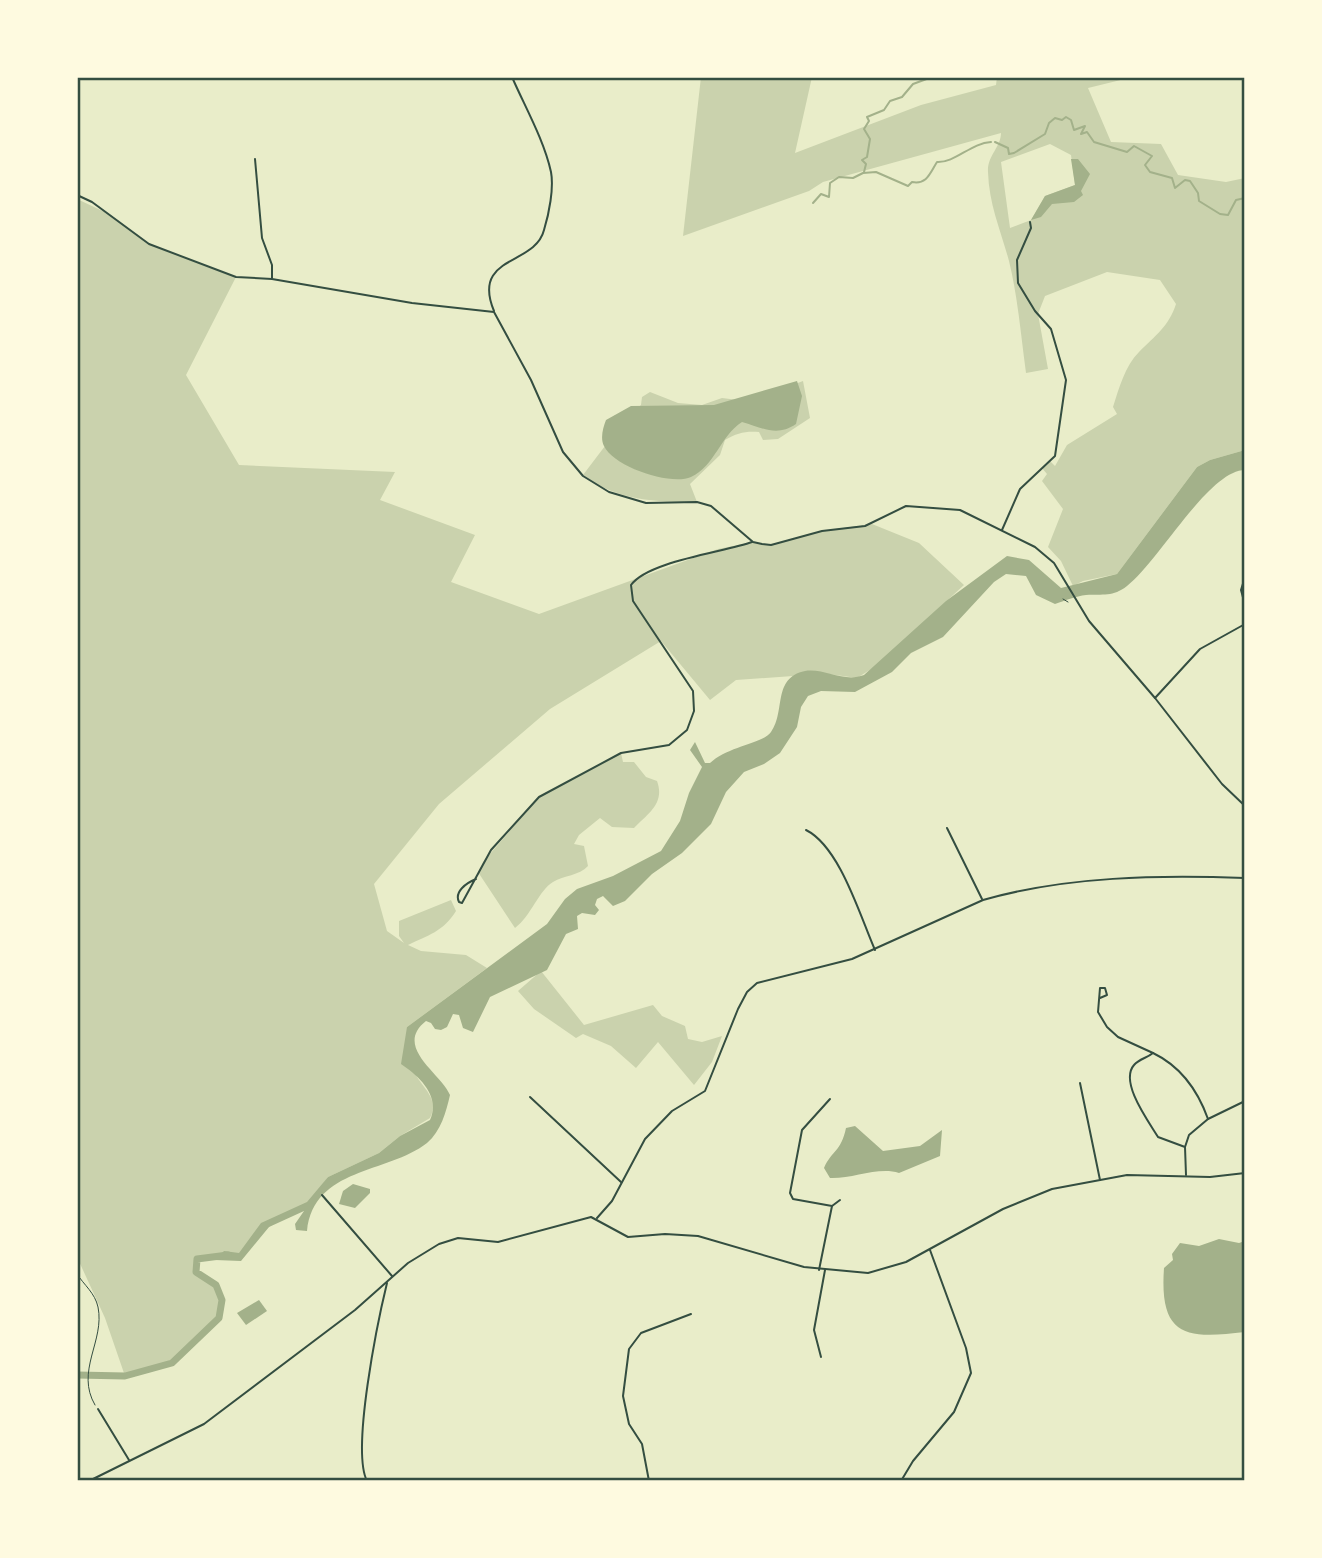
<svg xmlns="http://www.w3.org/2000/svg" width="1322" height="1558" viewBox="0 0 1322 1558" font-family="'Open Sans',sans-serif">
<rect width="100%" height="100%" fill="#e9edc9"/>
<g fill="#cad2ad" fill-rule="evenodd">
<path d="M701 77H812L795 153 921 105 996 85 997 77H1133L1088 88 1111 142 1161 144 1178 175 1226 182 1245 178V450L1210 460 1197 467 1117 574 1083 581 1073 586 1061 561 1048 547 1063 509 1042 481 1047 474 1042 468 1050 461 1055 466 1067 445 1117 414 1113 407C1119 388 1125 366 1139 352 1155 336 1169 326 1176 304L1160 280 1107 272 1045 296 1038 314 1048 369 1026 373C1021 336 1018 298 1009 261 1001 231 989 205 988 172 987 156 1001 147 1001 133L823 182 809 191 683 236ZM1050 144 1071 155 1075 185 1045 196 1031 220 1010 228 1001 162Z"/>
<path d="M77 199 109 214 149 244 236 277 186 375 239 465 395 472 380 500 475 535 451 582 539 614 718 549 753 542 771 545 822 531 872 524 919 543 964 585 876 666 857 678 807 671 793 676 736 680 710 700 661 641 550 709 439 804 374 884 387 931 404 943 399 936V921L451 900 456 911C443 932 428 935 408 945L421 951 466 955 487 968 407 1027C409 1041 409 1060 415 1073 422 1088 440 1098 430 1118L400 1136 379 1153 328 1177 306 1208 287 1214 258 1235 240 1256 197 1259 196 1272 216 1285 222 1300 219 1318 172 1363 125 1376 105 1318 77 1257Z"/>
<path d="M803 381 810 418 778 439 763 440 759 432C745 431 737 433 725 440L720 455 690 484 697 502C655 502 618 501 583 475L627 417 641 405 642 397 650 392 678 403 702 405 722 398 738 400 769 394Z"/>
<path d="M621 753 623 762H634L646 777 657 781C665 803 649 813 634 828L612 827 600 818 579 835 574 844 584 846 588 866C579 876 564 875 553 882 539 890 531 916 515 928L478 872 483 862 539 797Z"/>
<polygon points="541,971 584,1025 653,1005 662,1016 685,1026 688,1039 702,1042 722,1036 712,1062 694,1085 658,1042 636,1068 611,1046 583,1034 576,1038 534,1009 518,991"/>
</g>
<g fill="#a3b18a">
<polygon points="1071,159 1078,159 1090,174 1081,191 1083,195 1074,202 1052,204 1041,217 1031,220 1045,196 1075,185"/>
<path d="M797 381 802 396 796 424C777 437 763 428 742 422 720 436 715 466 691 477 671 486 614 467 604 446 600 438 603 428 606 420L631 406 714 405Z"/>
<path d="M1245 450V470C1209 470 1159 561 1127 586 1113 597 1103 594 1086 595 1076 596 1064 601 1055 604L1036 595 1026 576 1006 574 994 582 943 637 911 653 892 672 855 692 821 691 808 696 801 707 797 727 780 753 764 764 744 772 726 792 711 824 682 853 652 874 625 901 613 906 603 896 597 899 595 905 599 910 595 915 582 913 577 916 578 929 566 934 547 970 490 997 473 1032 463 1028 459 1015 453 1014 447 1027 441 1030 435 1029 431 1023 426 1021C393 1047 441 1073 450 1095 446 1112 441 1131 427 1143 387 1174 314 1167 307 1231L296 1230 295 1224 304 1211 269 1227 241 1261 215 1260 224 1251 239 1253 261 1223 307 1202 328 1177 379 1153 400 1136 430 1120C441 1096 419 1076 401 1064L407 1027 547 924 565 899 577 889 613 876 661 851 680 821 689 793 702 767 690 750 695 742 705 763H710C728 746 764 743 771 732 786 711 772 678 805 671 825 668 844 683 864 675L946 601 1007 556 1029 560 1061 588 1117 574 1197 467 1210 460Z"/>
<path d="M855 1126 883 1151 920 1146 942 1130 940 1156 899 1173C879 1166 852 1179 830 1178L824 1168C832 1150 841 1152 846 1128Z"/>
<polygon points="353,1184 370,1189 370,1193 355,1208 339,1204 343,1191"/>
<path d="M1219 1239 1239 1243 1245 1241V1332C1187 1339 1159 1338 1164 1268L1173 1260 1172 1254 1180 1243 1199 1246Z"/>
<polygon points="259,1300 267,1311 246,1325 237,1313"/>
</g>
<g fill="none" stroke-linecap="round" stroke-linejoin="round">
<g stroke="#a3b18a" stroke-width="2">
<polyline points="995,142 1008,148 1009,154 1014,153 1045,134 1049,123 1055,118 1062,120 1066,117 1071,120 1074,130 1085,126 1081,134 1087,132 1094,142 1127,152 1134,146 1152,156 1145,165 1150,172 1172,178 1175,188 1185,180 1190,181 1198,193 1199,201 1220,214 1228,215 1236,200 1245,198"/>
<polyline points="864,172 866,164 862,160 867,157 870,139 864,129 869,121 867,117 884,110 890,101 902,97 913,84 932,77"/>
<path d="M813 203 821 194 829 197 830 183 839 177 853 178 863 173 876 172 908 186 912 182C927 185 930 173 937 162 955 163 971 143 991 142"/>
</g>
<polyline stroke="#a3b18a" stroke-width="7" points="77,1375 125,1376 172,1363 219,1318 222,1300 216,1285 196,1272 197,1259 228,1255"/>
<g stroke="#344e41" stroke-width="1">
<polyline points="1063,599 1068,602"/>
<path d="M77 1274C84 1285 95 1293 98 1307 105 1341 75 1371 95 1405"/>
</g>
<g stroke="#344e41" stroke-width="2">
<polyline points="255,159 262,238 272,265 272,278"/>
<path d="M494 311C471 255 535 266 544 230 549 214 554 188 551 172 544 140 525 107 512 77"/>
<polyline points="1002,530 1020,489 1055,456 1066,380 1051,329 1035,311 1018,283 1017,260 1031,228 1030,222"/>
<polyline points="1245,577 1241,590 1245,605"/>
<polyline points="1155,698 1200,649 1245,624"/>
<polyline points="947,828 982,899"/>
<path d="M806 830C840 847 860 916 875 950"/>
<path d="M476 879C466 883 454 892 459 902L462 903 491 850 539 797 621 753 669 745 687 730 694 711 693 691 633 601 631 585C648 561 725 552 752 542"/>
<polyline points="1100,998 1107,995 1105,988 1100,988 1098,1012 1107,1027 1118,1037 1153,1053"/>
<polyline points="1080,1083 1100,1180"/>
<polyline points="530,1097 621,1182"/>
<path d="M1185 1147 1158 1137C1149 1122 1119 1082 1134 1065 1139 1059 1147 1058 1153 1053 1180 1066 1198 1091 1208 1119"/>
<polyline points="1186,1175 1185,1147 1189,1135 1208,1119 1245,1101"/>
<polyline points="322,1195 392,1276"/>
<polyline points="832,1206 840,1200"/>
<path d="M597 1218 612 1201 645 1139 672 1111 705 1091 738 1009 747 992 757 983 852 959 983 900C1067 876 1158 875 1245 878"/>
<polyline points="819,1270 832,1206 793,1199 790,1193 802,1130 830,1099"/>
<polyline points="821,1357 814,1330 825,1270"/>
<polyline points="98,1409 129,1460"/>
<path d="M367 1481C351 1450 378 1320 387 1283"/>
<polyline points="649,1481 642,1444 629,1424 623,1396 629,1349 641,1333 691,1314"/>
<polyline points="901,1481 913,1461 954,1412 971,1373 966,1348 930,1250"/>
</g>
<g stroke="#344e41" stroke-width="2">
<polyline points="77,195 92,202 149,244 236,277 272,279 412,303 494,312 531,380 563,452 583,476 609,492 646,503 697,502 711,506 753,542 762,544 771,545 822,531 865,526 906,506 960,510 1035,547 1054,563 1089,621 1155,698 1222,784 1245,806"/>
<polyline points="89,1481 204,1424 355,1310 408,1263 439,1244 458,1238 498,1242 591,1217 628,1237 665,1234 698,1236 804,1267 868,1273 906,1262 1003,1209 1052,1189 1127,1175 1210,1177 1245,1173"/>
</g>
</g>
<rect width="1322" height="1558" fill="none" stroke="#fefae0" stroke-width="158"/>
<rect x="79" y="79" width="1164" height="1400" fill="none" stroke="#344e41" stroke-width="2.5"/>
</svg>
